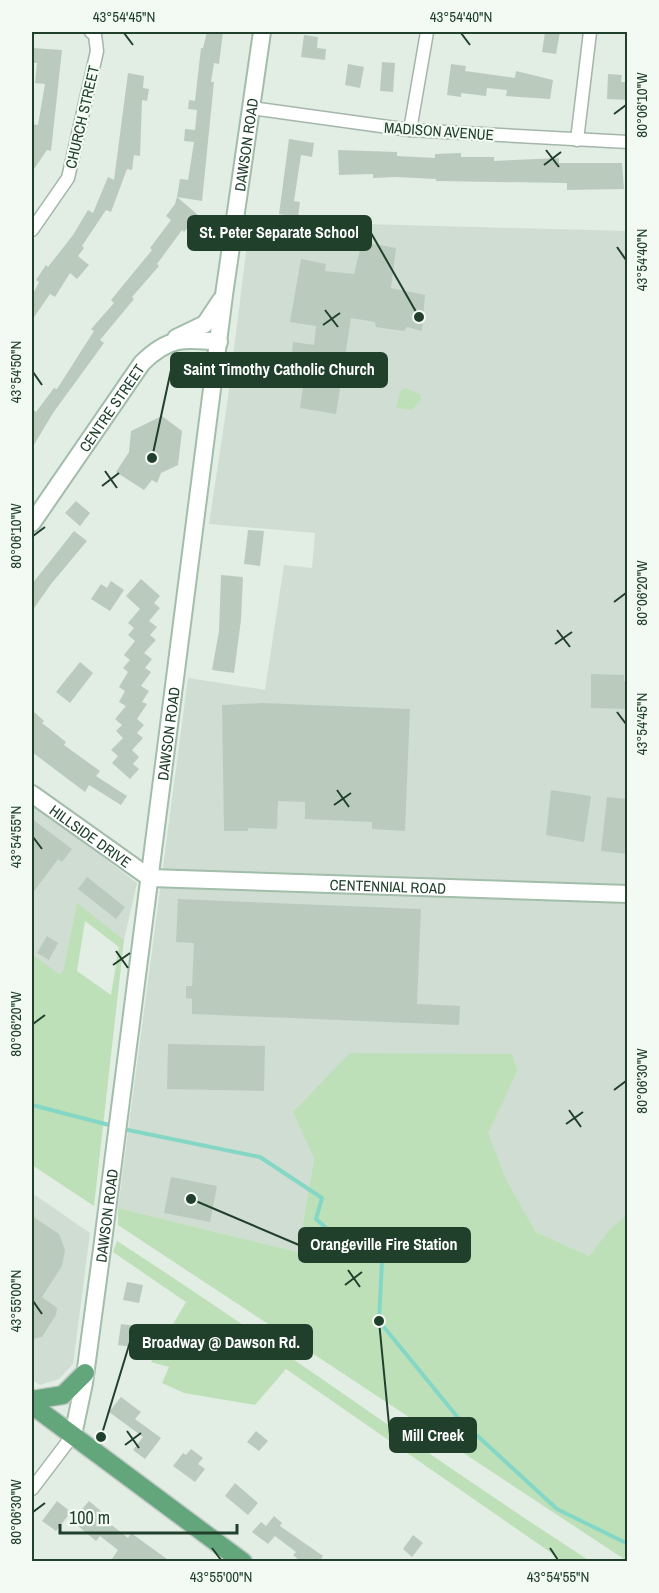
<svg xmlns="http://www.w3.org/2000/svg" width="659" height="1593" viewBox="0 0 659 1593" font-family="'Archivo Narrow',sans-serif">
<rect width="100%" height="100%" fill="#e2ede4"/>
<g fill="#d0ddd2">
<polygon points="250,221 627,231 627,1217 609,1230 589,1256 536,1232 506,1179 487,1133 518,1070 512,1054 448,1054 294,1112 314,1157 298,1252 118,1208 188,678 265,690 284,565 312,568 315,533 209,524 227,405"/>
<polygon points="32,804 137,883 124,940 77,904 63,971 60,976 32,954"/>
<polygon points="32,1193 90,1233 73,1364 59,1379 40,1385 32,1380"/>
</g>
<g fill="#bde0b9" fill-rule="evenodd">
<polygon points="405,388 420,394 421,399 412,410 396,408 400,392"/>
<path d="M77 903 124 940 94 1206 32 1165V954L60 975 63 971ZM85 921 119 947 111 995 77 971Z"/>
<polygon points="350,1053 512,1054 518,1070 488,1133 506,1179 536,1232 589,1256 609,1230 627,1215 627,1561 118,1225 118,1208 298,1252 314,1158 293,1112"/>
<path d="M117 1241C277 1344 430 1458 590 1561H563L286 1369 255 1405 184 1393 162 1383 169 1367 151 1362 186 1302 113 1252Z"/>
</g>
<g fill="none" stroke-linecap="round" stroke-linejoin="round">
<g stroke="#85d7c5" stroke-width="4">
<polyline points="32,1105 113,1126"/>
<polyline points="123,1129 260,1157 322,1198 316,1219 334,1235 370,1246 382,1261 379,1321 459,1419 557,1509 628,1544"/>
</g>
</g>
<g fill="#bacbbe">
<polygon points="207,32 223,32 219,64 214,63 211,82 214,82 202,201 177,197 180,179 188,180 194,142 184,141 185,129 195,130 197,110 188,109 189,100 195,101 201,48 203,48"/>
<polygon points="545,32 560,32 556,54 542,52"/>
<polygon points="304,35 318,37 317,48 326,49 325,60 301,57"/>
<polygon points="33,48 62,50 51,151 47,150 32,172 32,124 38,125 45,84 35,83 37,63 32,63"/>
<polygon points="382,62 395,63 393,92 380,91"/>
<polygon points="348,64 364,67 360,88 345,85"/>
<polygon points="451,64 466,66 465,71 515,78 516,71 553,80 550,99 506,96 507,90 487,88 486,96 461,93 461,97 447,95"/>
<polygon points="128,73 144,76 143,88 149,89 147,101 142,100 140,156 134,155 132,170 127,169 111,212 106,210 82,246 84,248 78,256 89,265 77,279 70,273 55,297 50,294 32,320 32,296 39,282 36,280 46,265 48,267 73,235 88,210 93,213 108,177 114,180"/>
<polygon points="608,74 622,75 621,82 627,82 627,100 607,99"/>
<polygon points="289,139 314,143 312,157 301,155 294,201 300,202 298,217 279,214"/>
<polygon points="338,150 397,152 397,156 435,158 435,154 461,153 461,157 494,157 494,161 559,158 559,163 622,163 624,189 567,190 567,183 436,181 436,179 396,177 373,178 373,174 339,175"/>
<polygon points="177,197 198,215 184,232 182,230 157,264 159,266 132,297 134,299 100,340 104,343 53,413 32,448 32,409 36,412 54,388 57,389 94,331 91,329 114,303 111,300 152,250 150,248 171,220 166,216 175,204"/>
<polygon points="362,242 396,248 391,288 425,295 422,331 407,327 404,331 376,327 375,322 351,318 336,414 300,408 304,380 290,377 293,342 314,345 316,326 290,322 301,259 326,264 325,271 354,274"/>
<polygon points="162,416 182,431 178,465 161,473 157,483 152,480 144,490 116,472 129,452 131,431"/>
<polygon points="76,501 90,513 80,526 65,513"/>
<polygon points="248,530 264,531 260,566 244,564"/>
<polygon points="74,531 87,541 51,584 32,611 32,584"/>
<polygon points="221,575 243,577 241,620 234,673 212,670 219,631"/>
<polygon points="141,579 160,596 154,603 160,608 149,621 157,627 150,635 156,640 144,653 152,659 145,668 151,672 141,686 149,691 142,702 147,704 137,719 144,725 137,733 143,738 132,750 139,757 133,764 139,769 130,779 112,763 118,756 111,750 123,738 116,731 122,725 115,719 126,706 119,702 125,691 119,687 128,672 123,668 130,660 124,655 135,641 128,635 134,628 128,623 140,609 126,596"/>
<polygon points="111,581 124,590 110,611 91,599 101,584 107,588"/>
<polygon points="80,662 93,673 70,703 56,692"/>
<polygon points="591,674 624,675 624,681 627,681 627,709 591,708"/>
<polygon points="263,703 410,709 405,831 372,829 372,822 305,819 305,802 278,801 277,829 248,828 248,831 224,831 222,705"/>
<polygon points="32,710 44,721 42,723 66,742 64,745 100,771 96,776 127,796 121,805 89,785 85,792 32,752"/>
<polygon points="551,790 591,796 584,842 546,835"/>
<polygon points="607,797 627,799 627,854 601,851"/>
<polygon points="32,819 72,849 62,862 58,859 32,894"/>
<polygon points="87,877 125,907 116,919 78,889"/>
<polygon points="178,899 421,909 417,1004 460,1006 459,1025 192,1014 192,999 186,998 186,986 192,986 194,943 176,942"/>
<polygon points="47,936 58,943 49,960 37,953"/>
<polygon points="168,1044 265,1046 264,1091 167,1089"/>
<polygon points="171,1177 217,1186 210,1222 164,1213"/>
<polygon points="32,1216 59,1234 65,1250 62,1266 42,1297 57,1308 56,1315 42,1337 32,1339"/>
<polygon points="127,1282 143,1285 139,1303 123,1300"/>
<polygon points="121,1324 136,1326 132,1347 118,1345"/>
<polygon points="121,1397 141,1412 135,1419 161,1438 145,1459 133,1450 143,1437 109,1412"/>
<polygon points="256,1431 268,1441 259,1451 247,1442"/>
<polygon points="191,1449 203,1458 198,1464 205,1469 195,1482 173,1466 183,1453 186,1455"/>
<polygon points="235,1483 258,1503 248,1515 225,1496"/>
<polygon points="57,1501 71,1512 56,1531 42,1521"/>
<polygon points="89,1501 103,1513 100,1516 128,1538 131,1533 171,1562 110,1562 118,1550 100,1536 96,1541 72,1521"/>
<polygon points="274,1516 282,1523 280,1526 323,1556 319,1562 301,1562 293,1555 296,1552 275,1536 268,1544 252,1532 261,1522 266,1526"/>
<polygon points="413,1535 423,1543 412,1557 403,1549"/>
</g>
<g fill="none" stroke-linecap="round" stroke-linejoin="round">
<g stroke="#a4b6a9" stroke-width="15">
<g id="street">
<polyline points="251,108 410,130 628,142"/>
<polyline points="410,130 427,32"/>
<polyline points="577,140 590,32"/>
<polyline points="32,230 68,178 97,51 95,35 91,32"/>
<polyline points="32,1489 73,1435"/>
</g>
</g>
<g stroke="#a2bdaa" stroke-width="20">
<g id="secondary">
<polyline points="176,338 205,324 221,300"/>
<path id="s1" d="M32 523 142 363C168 337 184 338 219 342"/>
<path id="s2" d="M32 794 150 878"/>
<path id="s3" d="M150 878 628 894"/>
<path id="s4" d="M73 1435 84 1383 102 1249 224 295 262 32"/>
</g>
</g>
<g stroke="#c1cac4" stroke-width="21">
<g id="primary">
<polyline points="32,1400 63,1395 85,1373"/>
<polyline points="32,1405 243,1562"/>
</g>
</g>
<use href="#street" stroke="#fff" stroke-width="12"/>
<use href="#secondary" stroke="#fff" stroke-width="16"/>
<use href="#primary" stroke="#63a67c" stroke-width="18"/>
</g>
<path fill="none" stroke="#20402b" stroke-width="2" d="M124 33 133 45M461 33 470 45M614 114 626 105M546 150 559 167M544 165 561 152M617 247 626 260M325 310 338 327M323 325 340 313M33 372 42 385M105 471 117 488M102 486 119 473M33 536 45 527M614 602 626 593M557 630 570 647M555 644 572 632M617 712 626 724M337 790 349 807M334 805 351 793M33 837 42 849M116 951 128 968M113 965 130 953M33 1024 45 1015M614 1090 626 1081M569 1110 581 1127M566 1124 583 1112M348 1270 360 1287M345 1285 362 1272M33 1301 42 1314M127 1431 139 1448M125 1445 141 1433M33 1512 45 1503M212 1548 221 1560M550 1548 558 1560"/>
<g text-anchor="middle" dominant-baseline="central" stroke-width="4.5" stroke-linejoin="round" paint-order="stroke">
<g font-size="15" fill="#20402b" stroke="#f3f9f3">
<text transform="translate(82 117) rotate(-77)">CHURCH STREET</text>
<text transform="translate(439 131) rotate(4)">MADISON AVENUE</text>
<text stroke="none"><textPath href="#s4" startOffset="1302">DAWSON ROAD</textPath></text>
<text stroke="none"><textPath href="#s1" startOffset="140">CENTRE STREET</textPath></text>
<text stroke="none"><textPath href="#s4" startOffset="708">DAWSON ROAD</textPath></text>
<text stroke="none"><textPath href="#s2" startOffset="72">HILLSIDE DRIVE</textPath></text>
<text stroke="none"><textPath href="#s3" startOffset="238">CENTENNIAL ROAD</textPath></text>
<text stroke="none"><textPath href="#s4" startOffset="222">DAWSON ROAD</textPath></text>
</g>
</g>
<path fill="none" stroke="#20402b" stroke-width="2" d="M419 317L371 233M152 458L171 370M191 1199L299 1245M101 1437L130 1342M379 1321L390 1435"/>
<g fill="#20402b" stroke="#f3f9f3" stroke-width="2">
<circle cx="419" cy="317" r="6"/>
<circle cx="152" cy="458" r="6"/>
<circle cx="191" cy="1199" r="6"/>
<circle cx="101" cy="1437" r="6"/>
<circle cx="379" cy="1321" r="6"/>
</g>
<g fill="#20402b" stroke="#20402b" stroke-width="2">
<rect x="188" y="216" width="183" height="34" rx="6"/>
<rect x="171" y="353" width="216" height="34" rx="6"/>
<rect x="299" y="1228" width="171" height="34" rx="6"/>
<rect x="130" y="1325" width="182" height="34" rx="6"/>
<rect x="390" y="1418" width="86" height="34" rx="6"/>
</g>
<g font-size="16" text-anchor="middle" font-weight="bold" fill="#fff">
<text x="279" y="238">St. Peter Separate School</text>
<text x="279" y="375">Saint Timothy Catholic Church</text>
<text x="384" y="1250">Orangeville Fire Station</text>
<text x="221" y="1348">Broadway @ Dawson Rd.</text>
<text x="433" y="1441">Mill Creek</text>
</g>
<rect width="659" height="1593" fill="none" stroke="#f3f9f3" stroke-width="66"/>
<path d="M60 1524v9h177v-9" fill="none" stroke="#20402b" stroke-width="3"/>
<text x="69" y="1524" font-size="18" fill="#20402b" stroke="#f3f9f3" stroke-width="4.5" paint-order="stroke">100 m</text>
<rect x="33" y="33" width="593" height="1527" fill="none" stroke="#20402b" stroke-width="2"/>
<g font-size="15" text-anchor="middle" fill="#20402b">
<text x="124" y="22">43°54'45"N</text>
<text x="461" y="22">43°54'40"N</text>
<text transform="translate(642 105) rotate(-90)" y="5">80°06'10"W</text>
<text transform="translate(642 260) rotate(-90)" y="5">43°54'40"N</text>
<text transform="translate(16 372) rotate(-90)" y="5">43°54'50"N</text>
<text transform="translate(16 536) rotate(-90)" y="5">80°06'10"W</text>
<text transform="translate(642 593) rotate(-90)" y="5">80°06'20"W</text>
<text transform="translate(642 724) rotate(-90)" y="5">43°54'45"N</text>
<text transform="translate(16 837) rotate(-90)" y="5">43°54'55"N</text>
<text transform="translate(16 1024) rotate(-90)" y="5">80°06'20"W</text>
<text transform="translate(642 1081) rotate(-90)" y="5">80°06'30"W</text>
<text transform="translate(16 1301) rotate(-90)" y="5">43°55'00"N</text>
<text transform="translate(16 1512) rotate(-90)" y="5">80°06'30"W</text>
<text x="221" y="1582">43°55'00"N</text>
<text x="558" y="1582">43°54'55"N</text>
</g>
</svg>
